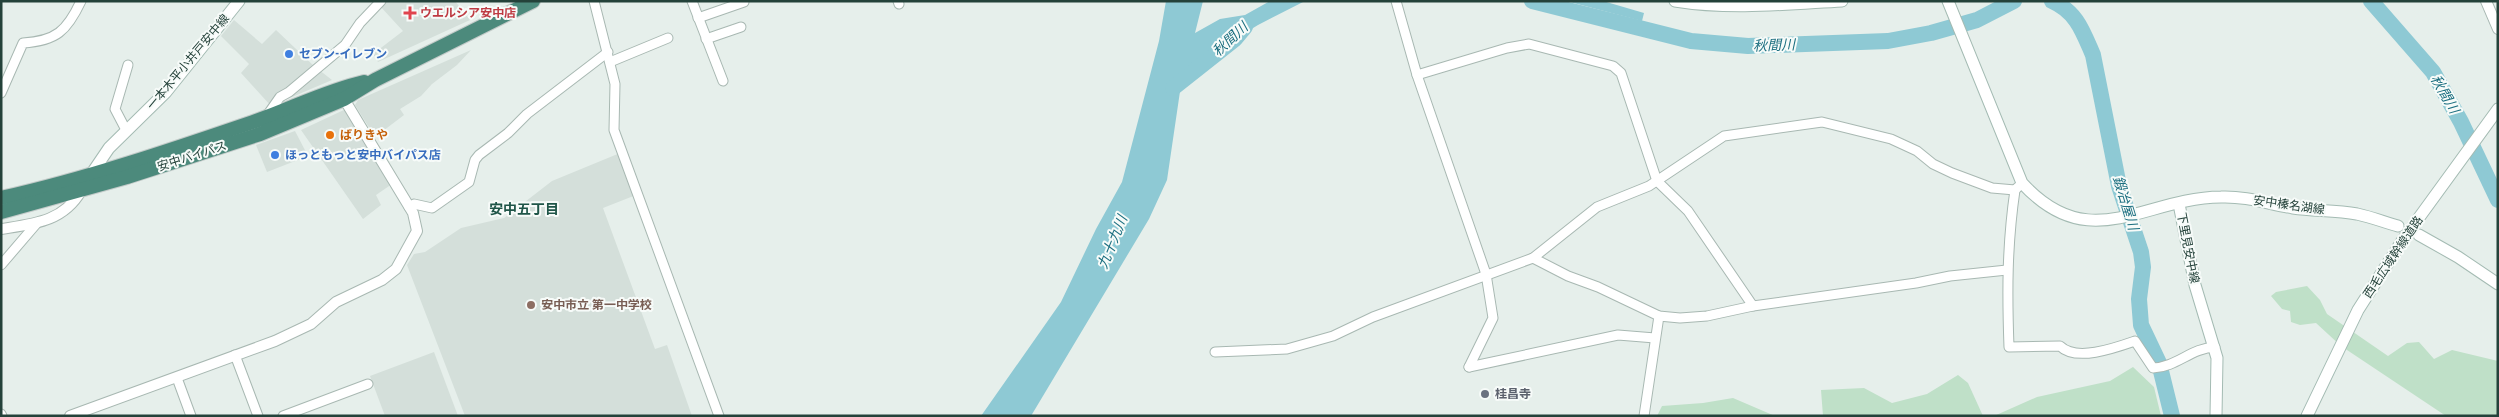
<svg xmlns="http://www.w3.org/2000/svg" width="2499" height="417" viewBox="0 0 2499 417" font-family="'Roboto Condensed','Noto Sans JP',sans-serif">
<rect width="100%" height="100%" fill="#e6efeb"/>
<g fill="#d4dfda">
<polygon points="385,1 455,1 470,20 378,62 373,54 403,31 380,6"/>
<polygon points="234,20 262,44 276,30 314,66 332,80 271,106 241,73 249,64 221,36"/>
<polygon points="471,50 457,65 432,84 421,96 400,109 404,115 375,137 355,105 358,100"/>
<polygon points="346,109 392,184 376,195 381,205 363,219 301,130"/>
<polygon points="295,131 308,156 267,172 256,145"/>
<polygon points="620,153 636,195 603,208 655,349 667,345 692,416 465,416 407,265 414,254 425,252 461,228 504,218 552,181"/>
<polygon points="434,352 458,416 385,416 370,376"/>
</g>
<g fill="#bfe0c8">
<polygon points="2307,286 2320,300 2327,314 2388,356 2407,343 2419,342 2434,359 2452,350 2498,361 2498,416 2446,416 2341,346 2316,323 2300,325 2291,322 2290,311 2282,309 2271,296 2276,292"/>
<polygon points="2133,367 2154,387 2161,416 1994,416 2037,397 2110,381"/>
<polygon points="1958,375 1968,383 1983,416 1823,416 1821,390 1864,388 1892,403 1927,394"/>
<polygon points="1733,398 1775,416 1657,416 1662,406 1703,403"/>
</g>
<g fill="#8ec9d4">
<polygon points="1166,1 1203,1 1195,33 1220,19 1245,15 1270,1 1305,1 1258,25 1183,71 1167,180 1149,219 1031,416 981,416 1061,302 1096,229 1122,182 1159,41"/>
<polygon points="1566,1 1603,1 1644,13 1642,21"/>
</g>
<g fill="none" stroke-linecap="round" stroke-linejoin="round">
<g stroke="#8ec9d4" stroke-width="16">
<polyline points="1532,1 1691,41 1748,46 1888,41 1931,33 1977,20 2014,1"/>
<path d="M2052 1C2077 12 2083 32 2093 55L2119 186 2141 252 2143 267 2139 299 2141 325 2159 363 2172 416"/>
<polyline points="2371,1 2433,72 2461,122 2498,200"/>
<polyline points="1173,88 1235,39 1245,27"/>
</g>
<g stroke="#a8b8b2" stroke-width="11">
<g id="minor">
<polyline points="594,1 615,84 614,130 719,416"/>
<polyline points="692,1 723,81"/>
<polyline points="898,1 899,4"/>
<polyline points="1396,1 1417,75 1486,274 1493,318 1469,367"/>
<polyline points="698,18 744,2"/>
<polyline points="706,39 741,27"/>
<polyline points="610,62 668,38"/>
<polyline points="1417,75 1507,48 1529,44 1613,66 1621,73 1657,181 1688,211 1753,306"/>
<path d="M1 93 23 43C56 41 67 31 81 1"/>
<polyline points="266,117 280,97 289,92 345,45 360,23 381,1"/>
<polyline points="126,130 115,109 128,65"/>
<path d="M2018 187 2015 190C2007 245 2007 292 2009 347L2060 346C2076 362 2115 348 2135 341L2153 368C2177 367 2191 348 2215 347"/>
<polyline points="409,207 414,204 432,208 469,182 475,160 479,155 508,133 527,114 608,52"/>
<polyline points="1533,258 1568,276 1598,287 1659,316 1680,318 1707,316 1753,306 1916,283 1950,276 2007,270"/>
<polyline points="1,265 37,223"/>
<polyline points="1215,352 1287,349 1333,336 1373,317 1533,258 1597,207 1649,186 1724,136 1822,122 1891,139 1917,151 1933,164 1952,173 1992,188 2015,190"/>
<polyline points="235,355 258,416"/>
<polyline points="1469,367 1618,335 1655,338"/>
<polyline points="177,378 191,416"/>
<polyline points="1,414 2,416"/>
<polyline points="283,416 368,384"/>
<polyline points="1644,416 1659,316"/>
</g>
</g>
<g stroke="#a8b8b2" stroke-width="12">
<g id="tertiary">
<polyline points="2486,1 2498,29"/>
<path d="M1 229C33 224 63 222 81 191"/>
<polyline points="70,416 275,341 311,324 336,302 382,280 396,269 417,231 413,213 341,94"/>
</g>
</g>
<g stroke="#a4bbb3" stroke-width="13">
<g id="secondary">
<path d="M1675 1C1730 10 1787 4 1842 1"/>
<path d="M1948 1 2022 183C2090 257 2143 198 2221 197 2246 196 2269 204 2293 208 2314 211 2336 210 2357 214 2371 217 2384 222 2398 226"/>
<polyline points="88,179 109,148 166,92 239,1"/>
<polyline points="2179,204 2195,285 2217,358 2216,416"/>
<polyline points="2419,235 2458,257 2498,284"/>
<polyline points="2307,416 2358,310 2402,241 2498,109"/>
</g>
</g>
<g stroke="#c2cac8" stroke-width="16">
<g id="trunk">
<path d="M1 198C86 179 171 150 253 122 291 109 325 91 364 82"/>
<polyline points="1,212 127,177 260,134 344,99 375,80 533,1"/>
</g>
</g>
<use href="#minor" stroke="#fff" stroke-width="9"/>
<use href="#tertiary" stroke="#fff" stroke-width="10"/>
<use href="#secondary" stroke="#fff" stroke-width="11"/>
<use href="#trunk" stroke="#4c8a7c" stroke-width="14"/>
</g>
<path fill="#e0444e" stroke="#f7fbf9" stroke-width="2" d="M407.5 5.5h5v5h5v5h-5v5h-5v-5h-5v-5h5z"/>
<g fill="#3f7fe0" stroke="#f7fbf9" stroke-width="2">
<circle cx="289" cy="54" r="5"/>
<circle cx="275" cy="155" r="5"/>
</g>
<circle fill="#e8710a" stroke="#f7fbf9" stroke-width="2" cx="330" cy="135" r="5"/>
<circle fill="#8d6e63" stroke="#f7fbf9" stroke-width="2" cx="531" cy="305" r="5"/>
<circle fill="#6b7280" stroke="#f7fbf9" stroke-width="2" cx="1485" cy="394" r="5"/>
<g text-anchor="middle" dominant-baseline="central" stroke-width="4" stroke-linejoin="round" paint-order="stroke">
<g font-size="12" font-weight="bold" fill="#be3a42" stroke="#f7fbf9" text-anchor="start">
<text x="420" y="13">ウエルシア安中店</text>
</g>
<g font-size="12" font-weight="bold" fill="#366cbe" stroke="#f7fbf9" text-anchor="start">
<text x="299" y="54">セブン-イレブン</text>
<text x="285" y="155">ほっともっと安中バイパス店</text>
</g>
<g font-size="12" fill="#24423a" stroke="#f7fbf9">
<text transform="translate(188 62) rotate(-50)">一本木平小井戸安中線</text>
<text transform="translate(192 156) rotate(-18)">安中バイパス</text>
<text transform="translate(2289 205) rotate(8)">安中榛名湖線</text>
<text transform="translate(2188 248) rotate(79)">下里見安中線</text>
<text transform="translate(2393 257) rotate(-56)">西毛広域幹線道路</text>
</g>
<g font-size="12" font-weight="bold" fill="#c56008" stroke="#f7fbf9" text-anchor="start">
<text x="340" y="135">ばりきや</text>
</g>
<g font-size="12" font-weight="bold" fill="#785e54" stroke="#f7fbf9" text-anchor="start">
<text x="541" y="305">安中市立 第一中学校</text>
</g>
<g font-size="12" font-weight="bold" fill="#5b616d" stroke="#f7fbf9" text-anchor="start">
<text x="1495" y="394">桂昌寺</text>
</g>
<g font-size="14" font-style="italic" fill="#1c6f80" stroke="#f7fbf9">
<text transform="translate(1230 39) rotate(-43)">秋間川</text>
<text transform="translate(1774 45) rotate(-2)">秋間川</text>
<text transform="translate(2445 94) rotate(60)">秋間川</text>
<text transform="translate(2126 203) rotate(73)">鍛冶屋川</text>
<text transform="translate(1112 242) rotate(-68)">九十九川</text>
</g>
<g font-size="14" font-weight="bold" fill="#1f5548" stroke="#f7fbf9">
<text x="524" y="209">安中五丁目</text>
</g>
</g>
<rect width="2499" height="417" fill="none" stroke="#24423a" stroke-width="5"/>
</svg>
